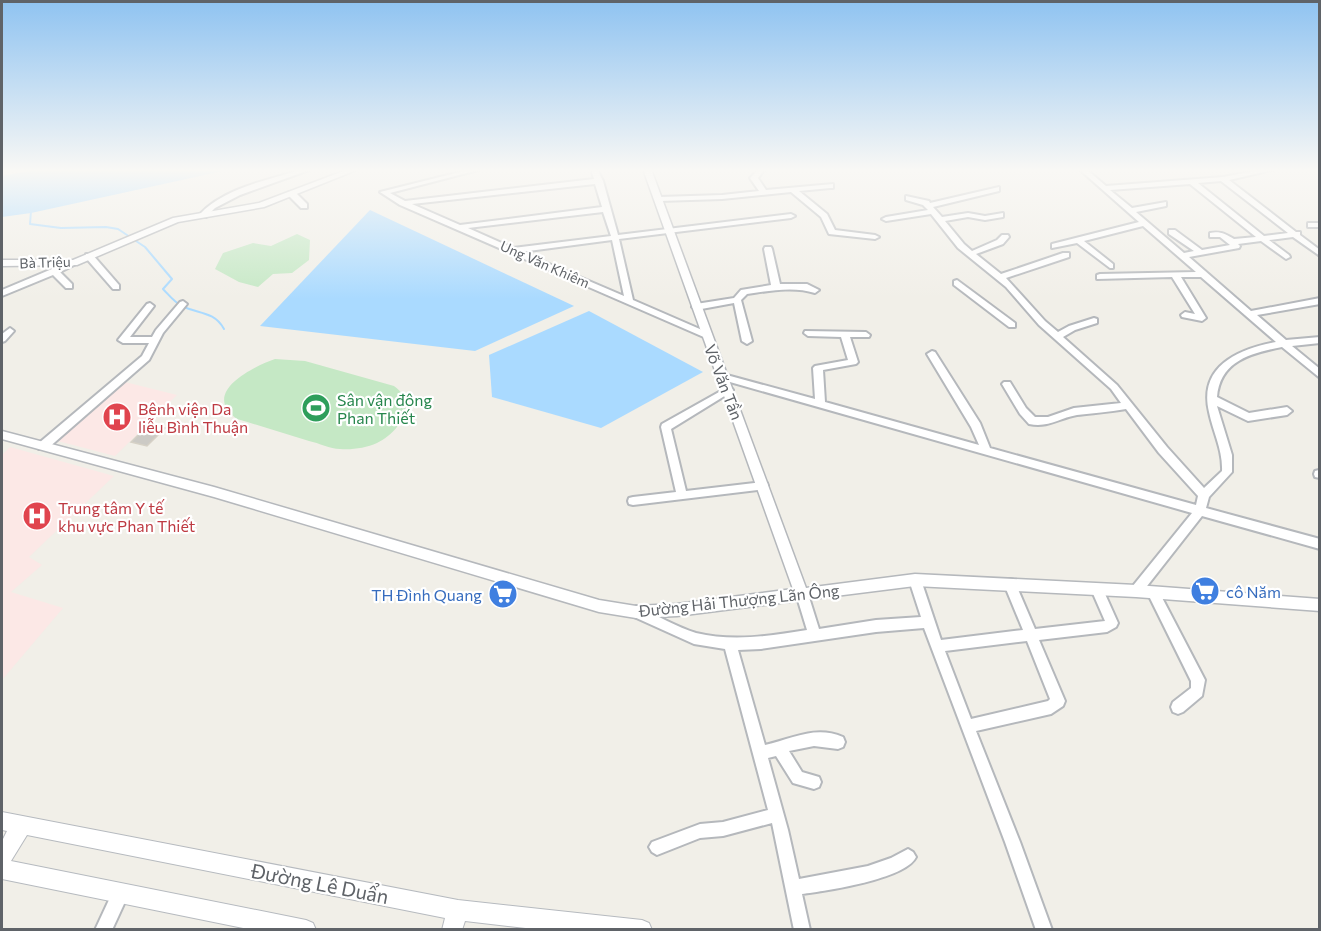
<svg xmlns="http://www.w3.org/2000/svg" width="1321" height="931" viewBox="0 0 1321 931" font-family="Commissioner,sans-serif">
<rect width="100%" height="100%" fill="#f1efe8"/>
<g fill="#fce8e6">
<polygon points="121,381 177,395 115,456 54,440"/>
<polygon points="10,447 114,476 29,557 42,565 11,592 63,608 2,680 2,455"/>
</g>
<g fill="#c5e8c5">
<polygon points="297,234 310,240 309,260 292,273 273,274 258,287 239,282 215,269 223,253 253,243 271,246"/>
<path d="M275 359 305 361 394 386C419 403 399 433 377 443 366 448 352 450 340 449 330 449 319 443 309 441 285 434 261 426 237 419 200 393 252 367 275 359Z"/>
</g>
<g fill="#aadaff">
<polygon points="39,169 232,169 31,213 2,217 2,176"/>
<polygon points="370,210 574,306 475,351 260,326"/>
<polygon points="589,311 703,372 601,428 492,397 489,355"/>
</g>
<g fill="none" stroke-linecap="round" stroke-linejoin="round">
<path stroke="#aadaff" stroke-width="2" d="M31 211 30 224 61 228 106 227 118 229 145 247 172 279 163 289C169 295 174 302 182 306 198 314 214 311 224 329"/>
</g>
<polygon fill="#cccac5" stroke="#d6d1c6" stroke-width="1.5" points="150,423 165,428 147,446 131,442"/>
<g fill="none" stroke-linecap="round" stroke-linejoin="round">
<g stroke="#b5b8bc" stroke-width="4">
<g id="minor">
<path d="M304 169 309 170 240 195 215 208 206 217 199 215C225 187 269 180 304 169Z"/>
<path d="M472 169H482L390 193 405 201 594 179 591 169H597L603 181 618 235 791 214 795 216 791 218 619 239 633 300 709 333V337L706 338 400 205 380 192ZM595 184 602 207 460 225 412 204ZM603 212 611 236 513 248 468 228ZM612 240 624 296 521 252Z"/>
<polygon points="759,169 765,169 758,178 766,190 833,184 833,188 830,188 799,191 827,214 835,230 875,235 879,237 875,239 829,234 821,217 791,192 722,199 659,201 655,199 659,197 722,195 759,191 750,178"/>
<path d="M1079 169H1086L1106 186 1223 177 1265 169H1276L1229 180 1296 232H1300V235L1320 250V256L1293 237 1269 240 1289 255 1290 257 1286 259 1261 241 1238 244 1240 246 1239 248 1189 257 1251 311 1320 298V304L1257 315 1286 340 1320 337V343L1292 346 1320 369V378L1282 347C1251 353 1220 361 1217 397L1249 413 1287 407 1292 411 1287 415 1248 421 1217 406 1232 455V472L1209 497 1206 508 1320 539V549L1202 516 1140 595 1136 596 1132 595 1130 591 1132 587 1192 513 723 380 718 377 723 374 815 399 813 368 815 366 848 360 841 337 808 336 804 333 805 331 866 332 870 335 869 337H850L858 362 856 364 823 370 825 402 979 445 971 427 927 354 932 351 935 352 980 423 990 448 1196 505 1198 496 1159 453 1126 409C1109 412 1093 413 1077 415 1059 418 1049 428 1029 424L1020 414 1002 384 1004 382H1010L1026 408 1035 417H1048L1074 408 1121 403 1111 389 1039 325 1006 287 958 248 931 214 886 221 882 219 886 217 928 210 923 205 906 200V196L929 201 930 203 999 187V191L933 207 942 217 968 213 985 216 1003 213V217L985 220 968 217 945 221 964 244 972 251 997 240 1002 235H1008L1009 237 1003 244 976 254 1001 274 1063 253H1069V257L1006 278 1045 321 1058 332 1069 326 1094 318 1097 319V323L1075 330 1063 337 1117 385 1167 447 1204 488 1222 471C1223 450 1213 432 1209 412 1198 366 1239 349 1276 342L1201 277H1181L1206 318 1202 321 1182 317 1181 315 1185 312 1195 314 1172 277 1097 279V275L1100 274 1196 272 1143 226 1084 241 1113 264V268H1110L1077 243 1052 248V244L1139 222ZM1221 181 1288 233 1264 236 1198 183ZM1190 184 1256 237 1234 239C1225 234 1220 231 1210 233V237H1220L1230 245 1202 250 1175 230H1169V234L1194 251 1184 253 1136 212 1166 206V202L1132 208 1110 190Z"/>
<polygon points="289,192 295,192 307,204 307,208 301,208 289,196"/>
<rect x="1308" y="223" width="12" height="4"/>
<path d="M765 247H771L772 249 780 284H807L819 290 815 293C793 286 769 291 747 294L741 300 752 341 747 344 742 341 734 303 696 310 692 307 696 304 734 298 741 290 771 285 764 249Z"/>
<polygon points="86,254 92,254 119,285 119,289 113,289 86,258"/>
<polygon points="71,261 74,261 78,263 60,272 72,284 72,288 66,288 53,275 2,296 2,290"/>
<polygon points="957,280 1015,323 1015,327 1009,327 954,285 954,281"/>
<polygon points="183,301 187,304 163,333 149,360 47,449 39,449 38,446 39,443 142,356 149,343 123,343 118,340 147,304 150,303 154,306 130,337 152,337 156,330 180,302"/>
<polygon points="10,328 14,331 5,341 2,342 2,334"/>
<polygon points="728,387 731,388 733,390 731,392 671,429 686,491 763,482 767,483 768,486 767,489 633,505 629,504 628,501 629,498 633,497 676,492 661,427 662,424"/>
<polygon points="1319,470 1320,470 1320,478 1315,477 1314,474 1315,471"/>
<path d="M915 575 919 576 921 580 941 640 1023 630 1004 584 1006 580 1010 579 1014 580 1035 629 1105 621 1091 589 1093 585 1097 584 1101 585 1118 623 1116 627 1107 632 1039 640 1065 701 1063 706 1051 714 976 731 1020 842 1052 930H1036L1005 842 924 628 876 632 761 649 738 650 765 745C792 739 815 725 843 737L845 742 843 747 838 749 814 746 789 751 802 772 819 777 821 782 819 787 814 789 793 783 776 756 768 758 788 830 799 879 868 866 891 858 908 849 913 852 916 857C906 879 826 891 802 894L810 930H794L772 823 723 836 700 838 657 855 652 852 649 847 652 842 700 824 723 822 768 810 725 649 694 644 632 616 630 612 632 608 636 606 640 608C658 616 677 627 696 633 733 642 770 636 807 630L796 594 798 590 802 589 806 590 808 594 819 629 876 620 921 617 909 580 911 576ZM1027 641 1050 699 1048 701 971 719 945 651Z"/>
<polygon points="1153,587 1157,588 1205,680 1202,696 1183,712 1178,714 1173,712 1171,707 1173,702 1191,688 1191,681 1147,592 1149,588"/>
<polygon points="121,885 127,887 129,893 112,930 95,930 115,887"/>
</g>
</g>
<g stroke="#b5b8bc" stroke-width="3">
<g id="tertiary">
<polygon points="349,169 359,169 264,207 178,222 77,265 2,266 2,260 73,260 173,218 259,203"/>
<polygon points="643,169 651,169 806,588 915,574 1136,585 1320,599 1320,611 1136,597 915,586 677,616 636,618 599,612 214,497 2,439 2,431 214,487 599,600 636,606 677,604 793,589"/>
</g>
</g>
<g stroke="#b6babf" stroke-width="2">
<polygon id="secondary" points="2,812 458,900 642,920 649,923 652,930 543,930 465,921 462,930 442,930 445,918 27,835 11,861 306,920 313,923 316,930 253,930 2,879 2,841 7,831 2,830"/>
</g>
<use href="#minor" fill="#fff" fill-rule="evenodd"/>
<use href="#tertiary" fill="#fff" fill-rule="evenodd"/>
<use href="#secondary" fill="#fff" fill-rule="evenodd"/>
</g>
<linearGradient id="sky" x2="0" y2="1"><stop stop-color="#8fc3f1"/><stop offset="0.57" stop-color="#f9f8f5"/><stop offset="1" stop-color="#f9f8f5" stop-opacity="0"/></linearGradient>
<rect width="1321" height="299" fill="url(#sky)"/>
<defs>
<g id="stadium-disc" transform="scale(1.5)"><circle r="9.5" fill="#2e9e5b" stroke="#fff"/><path d="M0-5a6.5 5 0 1 0 0 10a6.5 5 0 1 0 0-10ZM-3.5-1.8h7v3.6h-7Z" fill="#fff"/></g>
<g id="hospital-disc" transform="scale(1.5)"><circle r="9.5" fill="#e0444e" stroke="#fff"/><path d="M-5-5h3v3.5h4V-5h3V5h-3V1.5h-4V5h-3Z" fill="#fff"/></g>
<g id="supermarket-disc" transform="scale(1.5)"><circle r="9.5" fill="#3f7fe0" stroke="#fff"/><path d="M-6-5.5h2.5l.6 2H6L4.5 2H-2.5L-4.4-4H-6ZM-1.5 3.2a1.3 1.3 0 1 0 .1 0ZM3 3.2a1.3 1.3 0 1 0 .1 0Z" fill="#fff"/></g>
</defs>
<g fill-rule="evenodd">
<use href="#stadium-disc" x="316" y="408"/>
<use href="#hospital-disc" x="117" y="417"/>
<use href="#hospital-disc" x="37" y="516"/>
<use href="#supermarket-disc" x="1205" y="591"/>
<use href="#supermarket-disc" x="503" y="594"/>
</g>
<g text-anchor="middle" dominant-baseline="central" stroke-width="4.5" stroke-linejoin="round" paint-order="stroke">
<g font-size="14" fill="#5f6368" stroke="#fff">
<text transform="translate(45 262) rotate(-2)">Bà Triệu</text>
<text transform="translate(545 264) rotate(24)">Ung Văn Khiêm</text>
</g>
<g font-size="16" fill="#5f6368" stroke="#fff">
<text transform="translate(724 382) rotate(69)">Võ Văn Tần</text>
<text transform="translate(739 600) rotate(-6)">Đường Hải Thượng Lãn Ông</text>
</g>
<g font-size="16" fill="#27864d" stroke="#fff" text-anchor="start">
<text x="337" y="399">Sân vận động<tspan x="337" dy="18">Phan Thiết</tspan></text>
</g>
<g font-size="16" fill="#be3a42" stroke="#fff" text-anchor="start">
<text x="138" y="408">Bệnh viện Da<tspan x="138" dy="18">liễu Bình Thuận</tspan></text>
<text x="58" y="507">Trung tâm Y tế<tspan x="58" dy="18">khu vực Phan Thiết</tspan></text>
</g>
<g font-size="16" fill="#366cbe" stroke="#fff" text-anchor="start">
<text x="1226" y="591">cô Năm</text>
<text x="482" y="594" text-anchor="end">TH Đình Quang</text>
</g>
<g font-size="20" fill="#5f6368" stroke="#fff">
<text transform="translate(320 883) rotate(11)">Đường Lê Duẩn</text>
</g>
</g>
<rect width="1321" height="931" fill="none" stroke="#5f6368" stroke-width="6"/>
</svg>
